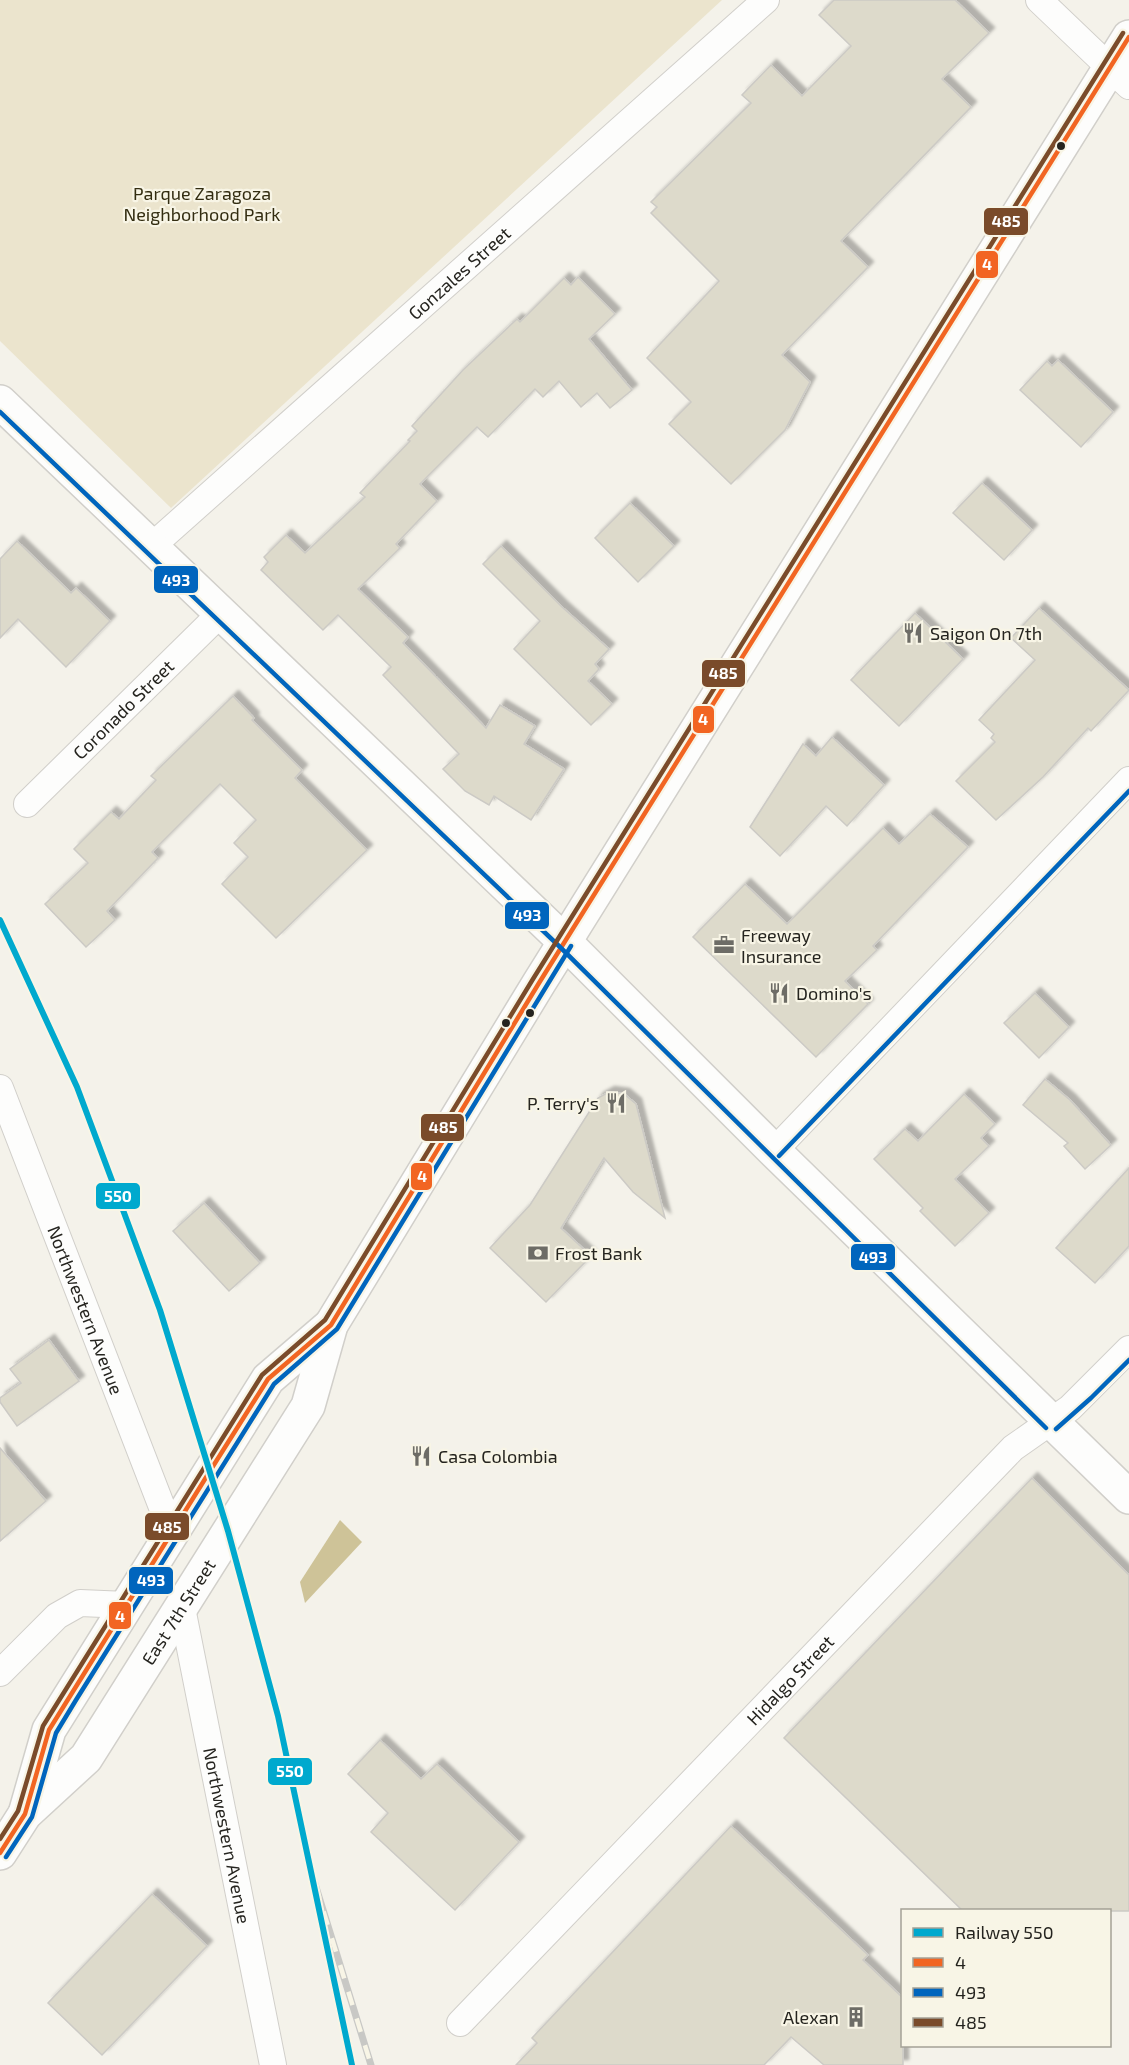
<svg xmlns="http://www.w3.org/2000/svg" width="1129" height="2065" viewBox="0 0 1129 2065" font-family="'Exo 2',sans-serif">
<defs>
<filter id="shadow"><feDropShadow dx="5.5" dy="-5.5" stdDeviation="1.5" flood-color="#0004"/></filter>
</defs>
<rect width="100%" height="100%" fill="#f4f2ea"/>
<polygon fill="#ebe4cd" points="0,0 722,0 171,508 0,341"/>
<polygon fill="#cec398" points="340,1520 362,1542 305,1603 300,1582"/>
<g fill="#dddacb" stroke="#cccac5" stroke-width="1.5" filter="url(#shadow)">
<polygon points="834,0 955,0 989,33 942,79 971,107 841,241 868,267 782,355 810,382 785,430 731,484 669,424 691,402 647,358 719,281 651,213 657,207 651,202 751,103 742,95 771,65 802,96 851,46 819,15"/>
<polygon points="578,277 615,314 589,339 632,390 610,408 597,393 581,407 559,381 543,397 535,389 488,437 477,427 420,484 437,501 396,544 400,548 358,589 408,637 403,643 486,728 500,705 535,726 524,744 564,769 531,820 494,796 489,805 465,791 443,769 459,754 383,675 391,667 338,615 323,630 261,570 268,562 264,557 286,535 305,553 365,497 360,493 410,441 408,440 417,431 412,426 463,370 517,319 520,322 564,278 571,285"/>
<polygon points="1058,360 1113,412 1081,447 1020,390 1047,361 1052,366"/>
<polygon points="982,483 1032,530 1004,560 953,513"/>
<polygon points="630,503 674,546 638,582 595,538"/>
<polygon points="17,541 71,593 76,588 110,621 66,667 18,619 0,638 0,559"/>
<polygon points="501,546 562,607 609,649 595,664 599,669 588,681 612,704 591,725 514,649 540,621 483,564"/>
<polygon points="1039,608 1129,690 1091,731 1088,728 1043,777 996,820 956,781 995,742 991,738 994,734 979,720 1035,660 1011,638"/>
<polygon points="915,613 963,659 899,726 851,680"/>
<polygon points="233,696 254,718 252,720 302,770 295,778 367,850 276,938 222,884 248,857 234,843 256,820 220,784 152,852 158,858 107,911 115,920 86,947 45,904 88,863 74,849 111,812 119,819 156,780 151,776"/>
<polygon points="832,737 884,785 847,826 826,806 780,856 750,827 803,744 816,756"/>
<polygon points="930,814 968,847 873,946 877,950 845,981 868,1004 816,1057 693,937 745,884 787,924 883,828 899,844"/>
<polygon points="1035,993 1069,1027 1039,1058 1004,1023"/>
<polygon points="1045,1079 1070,1100 1111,1145 1085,1169 1064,1146 1068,1143 1023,1105"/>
<polygon points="609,1092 624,1094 636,1104 665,1218 633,1192 604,1158 561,1228 591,1256 546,1302 490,1248 530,1205 598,1098"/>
<polygon points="964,1094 995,1124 981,1138 989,1146 955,1179 989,1213 955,1246 920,1211 923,1208 874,1159 905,1129 918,1141"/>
<polygon points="1129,1168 1129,1246 1095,1283 1056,1248"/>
<polygon points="204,1203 260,1263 229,1291 173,1231"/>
<polygon points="49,1340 79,1381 17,1426 0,1402 0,1398 21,1383 10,1369"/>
<polygon points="0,1448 46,1501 0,1541"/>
<polygon points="1032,1478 1129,1575 1129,1911 963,1911 784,1738"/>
<polygon points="380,1740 421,1779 437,1764 519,1842 455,1910 371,1832 388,1813 348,1774"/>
<polygon points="731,1826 868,1955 863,1960 903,1998 903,2065 824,2065 791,2037 764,2065 516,2065 537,2043 532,2038"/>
<polygon points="152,1894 207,1946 102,2055 48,2003"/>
</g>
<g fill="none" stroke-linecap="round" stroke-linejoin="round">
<g stroke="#d1cfca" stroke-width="28">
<g id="minor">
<polyline points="1039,0 1129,86"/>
<path id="s1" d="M152 546 766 0"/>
<path id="s2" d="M27 804 220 614"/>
<path id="s3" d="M0 1088 172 1533"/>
<polyline points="774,1151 1129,780"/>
<path id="s4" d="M182 1608 273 2065"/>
<polyline points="0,1673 57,1616 80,1603 127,1605"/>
<path id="s5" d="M460 2023 1013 1448 1070 1408 1129 1349"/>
</g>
</g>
<g stroke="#d1cfca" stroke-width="36">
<polyline id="tertiary" points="0,402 565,942 774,1151 1129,1497"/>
</g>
<g stroke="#d1cfca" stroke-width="36">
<g id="primary">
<polyline points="25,1814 49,1730 268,1379 331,1325"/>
<path id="s6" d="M0 1853 25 1814 86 1758 308 1406 331 1325 539 983 1129 37"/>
</g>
</g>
<use href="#minor" stroke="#fdfdfc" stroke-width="26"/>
<use href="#tertiary" stroke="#fdfdfc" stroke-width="33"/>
<use href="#primary" stroke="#fdfdfc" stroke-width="33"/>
<g stroke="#c8c8c5" stroke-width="7">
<polyline id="rail" points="307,1858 371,2065"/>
</g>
<use href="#rail" stroke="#f8f5e6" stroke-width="4.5" stroke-dasharray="14" stroke-linecap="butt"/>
<g stroke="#f8f5e6" stroke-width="9">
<polyline id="bus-1" points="0,1853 25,1814 49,1730 210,1471 268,1379 331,1325 539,983 1129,37"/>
</g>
<g stroke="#f8f5e6" stroke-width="9">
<g id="bus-2">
<polyline points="0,412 560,947 1046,1428"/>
<polyline points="779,1156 1129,791"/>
<polyline points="1056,1429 1091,1398 1129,1360"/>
<polyline points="6,1857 32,1817 56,1733 76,1700 274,1384 337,1329 571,946"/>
</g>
</g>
<g stroke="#f8f5e6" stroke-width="9">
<polyline id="bus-3" points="0,1839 18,1811 43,1726 262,1375 325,1320 533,979 1123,33"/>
</g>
<use href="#bus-1" stroke="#f26522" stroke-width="4.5"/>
<use href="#bus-2" stroke="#0065bd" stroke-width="4.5"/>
<use href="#bus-3" stroke="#7a4b2a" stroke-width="4.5"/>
<g stroke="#f8f5e6" stroke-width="10">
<polyline id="rail-1" points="0,920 77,1087 123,1210 160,1310 228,1531 278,1716 352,2065"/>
</g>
<use href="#rail-1" stroke="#00a9ce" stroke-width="6"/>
</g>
<defs>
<g id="restaurant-bare" transform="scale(1.62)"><path d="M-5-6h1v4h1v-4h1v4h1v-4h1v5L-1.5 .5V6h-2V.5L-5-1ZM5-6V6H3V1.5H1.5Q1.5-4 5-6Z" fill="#6d6c66" stroke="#f8f5e6" stroke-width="2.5" paint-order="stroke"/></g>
<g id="office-bare" transform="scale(1.62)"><path d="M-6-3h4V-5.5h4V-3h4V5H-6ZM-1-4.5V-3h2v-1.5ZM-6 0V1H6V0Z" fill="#6d6c66" stroke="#f8f5e6" stroke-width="2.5" paint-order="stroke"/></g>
<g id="bank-bare" transform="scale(1.62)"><path d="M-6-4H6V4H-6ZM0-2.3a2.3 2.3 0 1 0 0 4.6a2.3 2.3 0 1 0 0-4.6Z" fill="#6d6c66" stroke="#f8f5e6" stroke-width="2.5" paint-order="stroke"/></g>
<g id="building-bare" transform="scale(1.62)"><path d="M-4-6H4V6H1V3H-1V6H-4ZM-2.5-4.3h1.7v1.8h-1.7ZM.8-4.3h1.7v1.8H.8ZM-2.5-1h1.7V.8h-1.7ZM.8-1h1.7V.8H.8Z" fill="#6d6c66" stroke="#f8f5e6" stroke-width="2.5" paint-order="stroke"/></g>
</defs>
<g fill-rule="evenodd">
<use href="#restaurant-bare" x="913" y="633"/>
<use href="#office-bare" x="724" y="945"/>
<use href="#restaurant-bare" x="779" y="993"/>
<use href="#restaurant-bare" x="616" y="1103"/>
<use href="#bank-bare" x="538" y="1253"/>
<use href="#restaurant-bare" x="421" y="1456"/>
<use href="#building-bare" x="856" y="2017"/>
</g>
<g fill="#25241f" stroke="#f8f5e6" stroke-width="2">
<circle cx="1061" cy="146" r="5"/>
<circle cx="530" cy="1013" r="5"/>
<circle cx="506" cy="1023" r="5"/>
</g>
<g text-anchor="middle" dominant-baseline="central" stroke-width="4.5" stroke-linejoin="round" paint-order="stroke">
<g font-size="18" fill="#332d11" stroke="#f8f5e6">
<text x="202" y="193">Parque Zaragoza<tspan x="202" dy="21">Neighborhood Park</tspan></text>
</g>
<g font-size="18" fill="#25241f" stroke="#f8f5e6">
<text stroke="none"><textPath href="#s1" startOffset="411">Gonzales Street</textPath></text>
<text stroke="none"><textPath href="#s2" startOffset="135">Coronado Street</textPath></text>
<text stroke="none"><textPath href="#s3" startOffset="238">Northwestern Avenue</textPath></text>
<text stroke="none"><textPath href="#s6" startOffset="302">East 7th Street</textPath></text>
<text stroke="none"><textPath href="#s5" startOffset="476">Hidalgo Street</textPath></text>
<text stroke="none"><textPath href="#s4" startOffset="232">Northwestern Avenue</textPath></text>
</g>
<g font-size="18" fill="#25241f" stroke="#f8f5e6" text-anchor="start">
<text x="930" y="633">Saigon On 7th</text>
<text x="741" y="935">Freeway<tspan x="741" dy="21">Insurance</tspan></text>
<text x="796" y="993">Domino's</text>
<text x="599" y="1103" text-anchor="end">P. Terry's</text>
<text x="555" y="1253">Frost Bank</text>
<text x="438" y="1456">Casa Colombia</text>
<text x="839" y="2017" text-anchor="end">Alexan</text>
</g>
</g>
<g stroke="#f8f5e6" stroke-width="2">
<rect x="983" y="207" width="46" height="29" rx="6" fill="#7a4b2a"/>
<rect x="975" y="250" width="24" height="29" rx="6" fill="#f26522"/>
<rect x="153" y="565" width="46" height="29" rx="6" fill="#0065bd"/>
<rect x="701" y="659" width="45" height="29" rx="6" fill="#7a4b2a"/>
<rect x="692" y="705" width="23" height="29" rx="6" fill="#f26522"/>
<rect x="504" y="901" width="46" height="29" rx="6" fill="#0065bd"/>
<rect x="420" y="1113" width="45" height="29" rx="6" fill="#7a4b2a"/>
<rect x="410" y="1162" width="23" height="29" rx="6" fill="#f26522"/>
<rect x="95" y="1182" width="46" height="28" rx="6" fill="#00a9ce"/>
<rect x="850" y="1243" width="46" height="28" rx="6" fill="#0065bd"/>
<rect x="144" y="1512" width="46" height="29" rx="6" fill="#7a4b2a"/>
<rect x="128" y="1566" width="46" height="29" rx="6" fill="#0065bd"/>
<rect x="108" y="1601" width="24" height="29" rx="6" fill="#f26522"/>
<rect x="267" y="1757" width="46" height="29" rx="6" fill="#00a9ce"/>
</g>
<g font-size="16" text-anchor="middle" font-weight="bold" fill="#fff">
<text x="1006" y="227">485</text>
<text x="987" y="270">4</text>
<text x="176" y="586">493</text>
<text x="723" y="679">485</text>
<text x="703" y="725">4</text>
<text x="527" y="921">493</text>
<text x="443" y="1133">485</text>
<text x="422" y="1182">4</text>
<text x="118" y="1202">550</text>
<text x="873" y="1263">493</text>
<text x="167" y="1533">485</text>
<text x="151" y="1586">493</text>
<text x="120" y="1622">4</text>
<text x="290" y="1777">550</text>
</g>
<rect x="901" y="1909" width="210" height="138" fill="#f8f5e6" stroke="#a4a196" stroke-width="1.5"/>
<rect x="913" y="1928" width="30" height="9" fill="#00a9ce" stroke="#a4a196" stroke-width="1.5"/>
<text x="955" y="1939" font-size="18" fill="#25241f">Railway 550</text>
<rect x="913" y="1958" width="30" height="9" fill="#f26522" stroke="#a4a196" stroke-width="1.5"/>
<text x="955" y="1969" font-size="18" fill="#25241f">4</text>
<rect x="913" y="1988" width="30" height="9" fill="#0065bd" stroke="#a4a196" stroke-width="1.5"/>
<text x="955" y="1999" font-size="18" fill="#25241f">493</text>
<rect x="913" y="2018" width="30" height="9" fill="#7a4b2a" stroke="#a4a196" stroke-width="1.5"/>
<text x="955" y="2029" font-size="18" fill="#25241f">485</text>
</svg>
